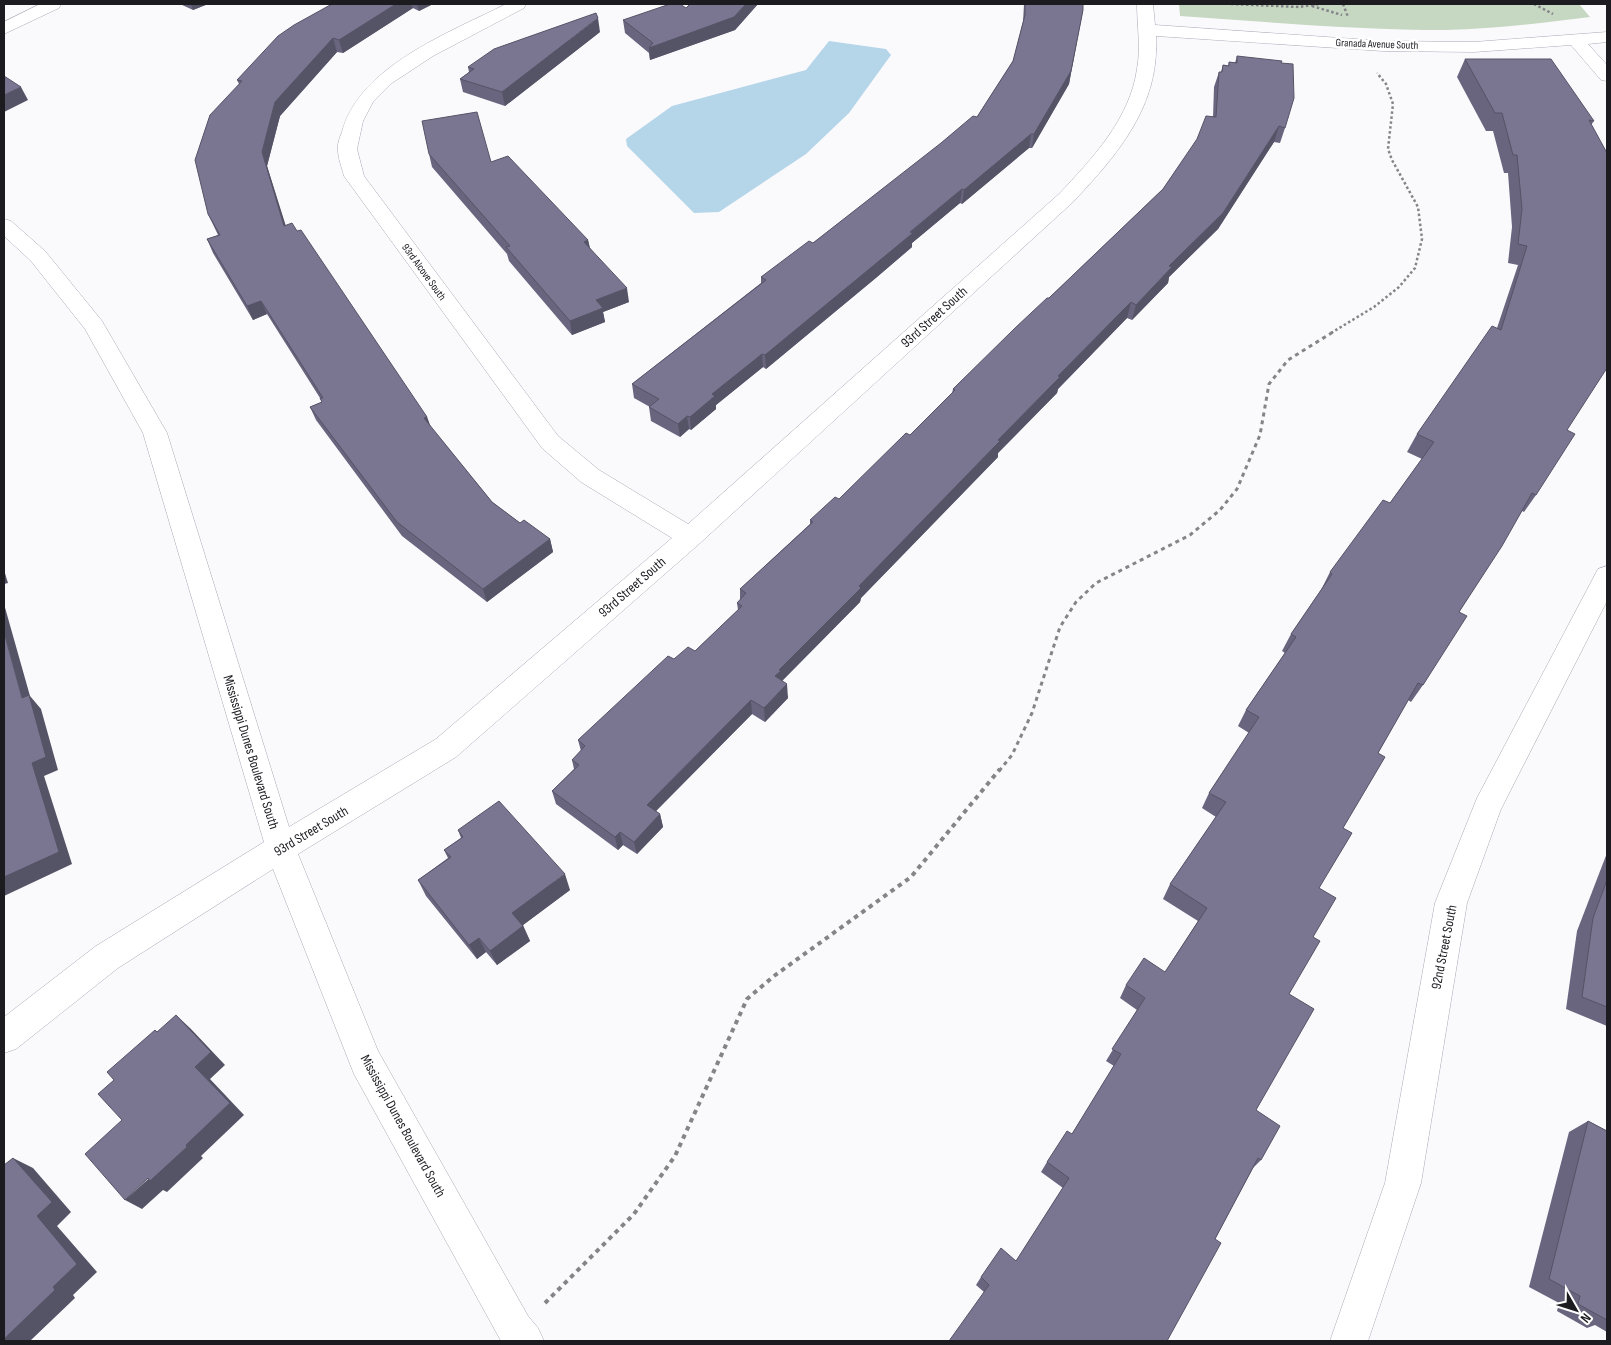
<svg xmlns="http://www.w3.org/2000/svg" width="1611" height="1345" viewBox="0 0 1611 1345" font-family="'Sofia Sans Condensed',sans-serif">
<rect width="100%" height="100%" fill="#fafafd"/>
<path fill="#c7d8c2" d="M1179 4H1579L1590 17C1543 23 1494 29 1446 30 1357 30 1268 22 1180 16Z"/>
<polygon fill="#b5d5e9" points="829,41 886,49 891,55 849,113 806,154 719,212 694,213 627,146 626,139 672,106 806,70"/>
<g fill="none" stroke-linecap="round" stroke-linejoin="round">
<g stroke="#aaa8b7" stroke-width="1">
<g id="street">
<polygon points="40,4 61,4 59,8 4,34 4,22"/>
<path d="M506 4H526L524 8 433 56 392 83 373 102 363 121 357 149 364 176 558 436 599 470 688 524 1059 194C1092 159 1130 119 1137 69 1141 47 1137 25 1137 4H1153L1155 25 1383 41 1474 42 1607 32V42L1588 44 1607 65V81L1601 80 1571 45 1474 52 1383 51 1156 36C1160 106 1118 154 1073 202L699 544 456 757 298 854 378 1051 528 1316 538 1328 544 1341H501L354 1074 273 869 118 968 16 1049 4 1053V1017L96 946 264 842 143 433 85 329 31 261 4 236V219L11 221 45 251 102 321 167 433 289 827 436 739 672 538 581 482 542 448 344 176C342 168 338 158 338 150 337 144 340 137 342 132 359 66 451 32 506 4Z"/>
<polygon points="1607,566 1607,601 1501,809 1467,903 1421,1183 1368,1341 1330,1341 1385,1183 1435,903 1477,798 1598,569"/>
</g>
</g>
<g stroke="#848489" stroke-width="2.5" stroke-dasharray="2.5 2.5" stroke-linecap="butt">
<polyline points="1231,4 1299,7 1319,4"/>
<polyline points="1343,4 1348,17"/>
<polyline points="1534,4 1553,14"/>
<polyline points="1312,6 1342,15"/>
<polyline points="1331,333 1374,307 1399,287 1415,268 1422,239 1418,207 1392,160 1388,149 1393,104 1386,84 1377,73"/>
</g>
<polyline stroke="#848489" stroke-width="3" stroke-dasharray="4 4" stroke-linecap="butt" points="999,771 1012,755 1032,713 1060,627 1076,602 1096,583 1190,535 1220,510 1237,489 1260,435 1269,384 1288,360 1333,332"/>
<polyline stroke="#848489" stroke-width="4" stroke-dasharray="4.5 4.5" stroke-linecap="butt" points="545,1303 634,1214 675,1156 747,999 774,976 911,877 1000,769"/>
<use href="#street" fill="#fff" fill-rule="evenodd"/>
</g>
<g fill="#69657e">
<polygon points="180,4 208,4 193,10"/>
<polygon points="332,4 433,4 419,11 413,8 343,53 337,52 280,116 267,166 285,225 427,417 430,426 492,502 520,523 550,539 553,552 487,602 402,536 316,420 310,407 322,402 320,398 267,314 253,320 213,253 207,239 218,235 208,214 239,84 237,80"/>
<polygon points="690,4 758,4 735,30 650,60 649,53 625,33 623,20 686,8"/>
<polygon points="1024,4 1083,4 1069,84 1032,148 1029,148 962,204 960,203 912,243 912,247 877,277 766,369 763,367 716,405 716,409 691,430 689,429 680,437 651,421 649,407 650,407 634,398 632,384 761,283 761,277 813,243 977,117 1013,61 1023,22"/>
<polygon points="600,32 505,106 463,92 460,79 469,72 468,67"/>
<polygon points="1237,56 1285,128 1280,143 1274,142 1218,229 1169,277 1168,283 1132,320 1127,318 1058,389 1057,393 998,453 998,457 861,598 860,602 782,681 788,698 765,722 752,714 656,811 660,814 663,827 637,854 623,845 618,850 556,804 552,791 574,769 572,760 581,751 578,740 674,659 695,651 738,610 737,603 740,600 740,589 810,524 810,520 839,499 910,435 952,393 953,389 1049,298 1163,189 1213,117 1214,87 1219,72 1221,72 1223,65 1228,66 1229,62 1235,63"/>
<polygon points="1465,59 1594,121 1591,125 1567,430 1536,495 1524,512 1522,511 1459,612 1423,685 1411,702 1408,700 1378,753 1343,828 1319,888 1313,937 1289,994 1256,1110 1261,1160 1253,1168 1215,1239 984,1292 976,1285 981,1277 1016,1261 1063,1188 1041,1172 1047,1162 1072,1134 1114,1066 1106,1061 1137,1010 1120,998 1126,985 1165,972 1198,921 1163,899 1170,884 1216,817 1202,808 1209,793 1249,733 1238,726 1246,710 1285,653 1282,651 1291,634 1321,590 1330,572 1390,503 1422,459 1407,452 1417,434 1497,328 1518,265 1508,263 1512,227 1508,173 1504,173 1493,131 1486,131 1457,77"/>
<polygon points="429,154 491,162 588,240 590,248 629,302 603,312 605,322 572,335 509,261 507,254 432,167"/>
<polygon points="458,830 570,890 523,925 530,941 497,965 486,952 477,959 426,896 418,880 448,858 444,850 461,838"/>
<polygon points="1607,853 1607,1026 1566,1009 1577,931"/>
<polygon points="1588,1121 1607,1131 1607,1332 1595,1325 1587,1328 1557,1311 1559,1303 1529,1287 1569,1132"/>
</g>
<g fill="#555366">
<polygon points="191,4 208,4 193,10"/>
<polygon points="396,4 411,4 413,8 343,53 339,40"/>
<polygon points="417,4 433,4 419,11"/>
<polygon points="746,4 758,4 735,30 650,60 649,48"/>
<polygon points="1083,10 1069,84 1032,148 1034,134"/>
<polygon points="598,18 600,32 505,106 502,92"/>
<polygon points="333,38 337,52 280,116 267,166 290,239 284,226 262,152 275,102"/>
<polygon points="21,87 28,100 4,112 4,95"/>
<polygon points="1279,126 1274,142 1218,229 1169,277 1168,283 1132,320 1136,305 1169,266"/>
<polygon points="1031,134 1029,148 962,204 964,190"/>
<polygon points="962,189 960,203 912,243 912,247 877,277 766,369 765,355"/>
<polygon points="588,240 591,254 584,242"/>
<polygon points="627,288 629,302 603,312 605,322 572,335 570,321 596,300"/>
<polygon points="261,301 267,314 253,320 247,306"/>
<polygon points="1131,302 1127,318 1058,389 1057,393 998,453 998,457 861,598 860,602 781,682 775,676 779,670 998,440 1058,376"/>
<polygon points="762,354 763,367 716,405 716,409 691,430 690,417 712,394"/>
<polygon points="687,416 689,429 680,437 678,424"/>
<polygon points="427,417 432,430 424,418"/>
<polygon points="550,539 553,552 487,602 483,589"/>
<polygon points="4,570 8,583 4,584"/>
<polygon points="4,604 30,696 41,709 58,770 44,776 72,864 4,896 4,877 32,763 22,698 4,632"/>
<polygon points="787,684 788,698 765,722 764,708"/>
<polygon points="751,700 752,714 649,818 647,805"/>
<polygon points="660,814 663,827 637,854 634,842"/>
<polygon points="620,832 623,845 618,850 615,837"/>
<polygon points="565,874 570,890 519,928 512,913"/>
<polygon points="523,926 530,941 497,965 490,951"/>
<polygon points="479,938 486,952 477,959 469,945"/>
<polygon points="176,1015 191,1029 225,1065 210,1079 244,1115 201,1156 203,1158 167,1192 163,1190 142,1209 125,1200 186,1145 195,1067"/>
<polygon points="13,1158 33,1168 71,1212 57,1226 97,1272 73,1295 75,1298 30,1341 4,1341 4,1339 53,1287 37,1216"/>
</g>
<g fill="#7a7692" stroke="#555366">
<polygon points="332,4 396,4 339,40 333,38 275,102 262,152 284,226 292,223 297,231 301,230 427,417 424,418 492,502 520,523 524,520 550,539 483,589 397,522 310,407 322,402 320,398 323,398 261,301 247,306 207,239 220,235 208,214 195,160 210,115 242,81 237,80 278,36 294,25"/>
<polygon points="670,4 680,4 686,8 690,4 746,4 734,17 649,48 653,43 623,20"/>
<polygon points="1025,4 1083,4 1083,10 1071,71 1034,134 1031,134 964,190 962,189 910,232 913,233 765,355 762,354 712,394 715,396 690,417 687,416 678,424 649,407 659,399 632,384 766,280 761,277 809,241 813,243 941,143 973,116 977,117 1013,61 1025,15"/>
<polygon points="596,13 598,18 502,92 460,79 474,69 468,67 494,49"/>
<polygon points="1237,56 1282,61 1281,63 1293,64 1294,98 1285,128 1279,126 1223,213 1169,266 1172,267 1136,305 1131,302 1058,376 1060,377 998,440 1000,441 859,586 861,588 779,670 781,671 775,676 787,684 764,708 751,700 647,805 660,814 634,842 620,832 615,837 552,791 579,765 572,760 585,746 578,740 668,656 674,659 688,647 695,651 742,606 737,603 746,593 740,589 813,522 810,520 835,497 839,499 906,433 910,435 955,390 953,389 1014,329 1047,298 1049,298 1163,189 1197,139 1206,116 1216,117 1219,72 1222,72 1223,65 1229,66 1229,62 1237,63"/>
<polygon points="1465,59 1551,59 1594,121 1589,120 1607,153 1607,368 1567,430 1575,434 1536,495 1532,493 1502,546 1459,612 1467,616 1423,685 1418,683 1378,753 1385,757 1343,828 1352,833 1319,888 1336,898 1313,937 1320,941 1289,994 1314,1009 1256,1110 1280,1126 1261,1160 1258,1158 1215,1239 1221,1243 1167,1341 949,1341 989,1285 981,1277 1001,1248 1016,1261 1069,1178 1047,1162 1067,1131 1072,1134 1121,1054 1112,1049 1145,998 1126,985 1144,958 1165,972 1207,908 1170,884 1226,802 1209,793 1259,717 1246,710 1296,637 1291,634 1332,574 1330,572 1383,500 1390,503 1434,442 1417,434 1492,326 1501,330 1527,246 1518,244 1522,209 1517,155 1513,155 1502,113 1495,113"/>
<polygon points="4,76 21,87 4,95"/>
<polygon points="477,112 491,162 508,156 588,240 584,242 627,288 596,300 603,308 570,321 506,247 510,246 429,154 422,121"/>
<polygon points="4,632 22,698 29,695 46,757 32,763 59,852 4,877"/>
<polygon points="499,801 565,874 512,913 523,926 490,951 479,938 469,945 418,880 451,857 444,850 463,837 458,830"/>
<polygon points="1607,880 1607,1007 1582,997 1593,918"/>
<polygon points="176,1015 211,1052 195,1067 230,1103 186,1145 187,1147 150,1181 148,1178 125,1200 85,1154 122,1120 98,1094 114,1080 107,1072 155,1030 157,1032"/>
<polygon points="1588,1121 1607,1131 1607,1320 1578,1304 1580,1296 1549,1279"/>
<polygon points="13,1158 52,1202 37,1216 77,1264 53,1287 55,1290 4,1339 4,1165"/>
</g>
<g text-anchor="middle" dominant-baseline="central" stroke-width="5" stroke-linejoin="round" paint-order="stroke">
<g font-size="11" fill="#1b1b20" stroke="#fff">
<text transform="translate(1377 44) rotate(2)">Granada Avenue South</text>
<text transform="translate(424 272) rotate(54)">93rd Alcove South</text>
</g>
<g font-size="14" fill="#1b1b20" stroke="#fff">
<text transform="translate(934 317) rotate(-42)">93rd Street South</text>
<text transform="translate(632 587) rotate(-41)">93rd Street South</text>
<text transform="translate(251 752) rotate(73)">Mississippi Dunes Boulevard South</text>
<text transform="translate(311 831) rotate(-31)">93rd Street South</text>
<text transform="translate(1444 947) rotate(-79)">92nd Street South</text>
<text transform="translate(403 1126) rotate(61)">Mississippi Dunes Boulevard South</text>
</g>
</g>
<rect width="1611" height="1345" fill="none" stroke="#1b1b20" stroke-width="10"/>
<g transform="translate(1576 1310) rotate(129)" stroke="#ffffff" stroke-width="4" paint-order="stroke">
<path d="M0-4L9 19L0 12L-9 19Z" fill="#1b1b20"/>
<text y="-8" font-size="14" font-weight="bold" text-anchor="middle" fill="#1b1b20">N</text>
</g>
</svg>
